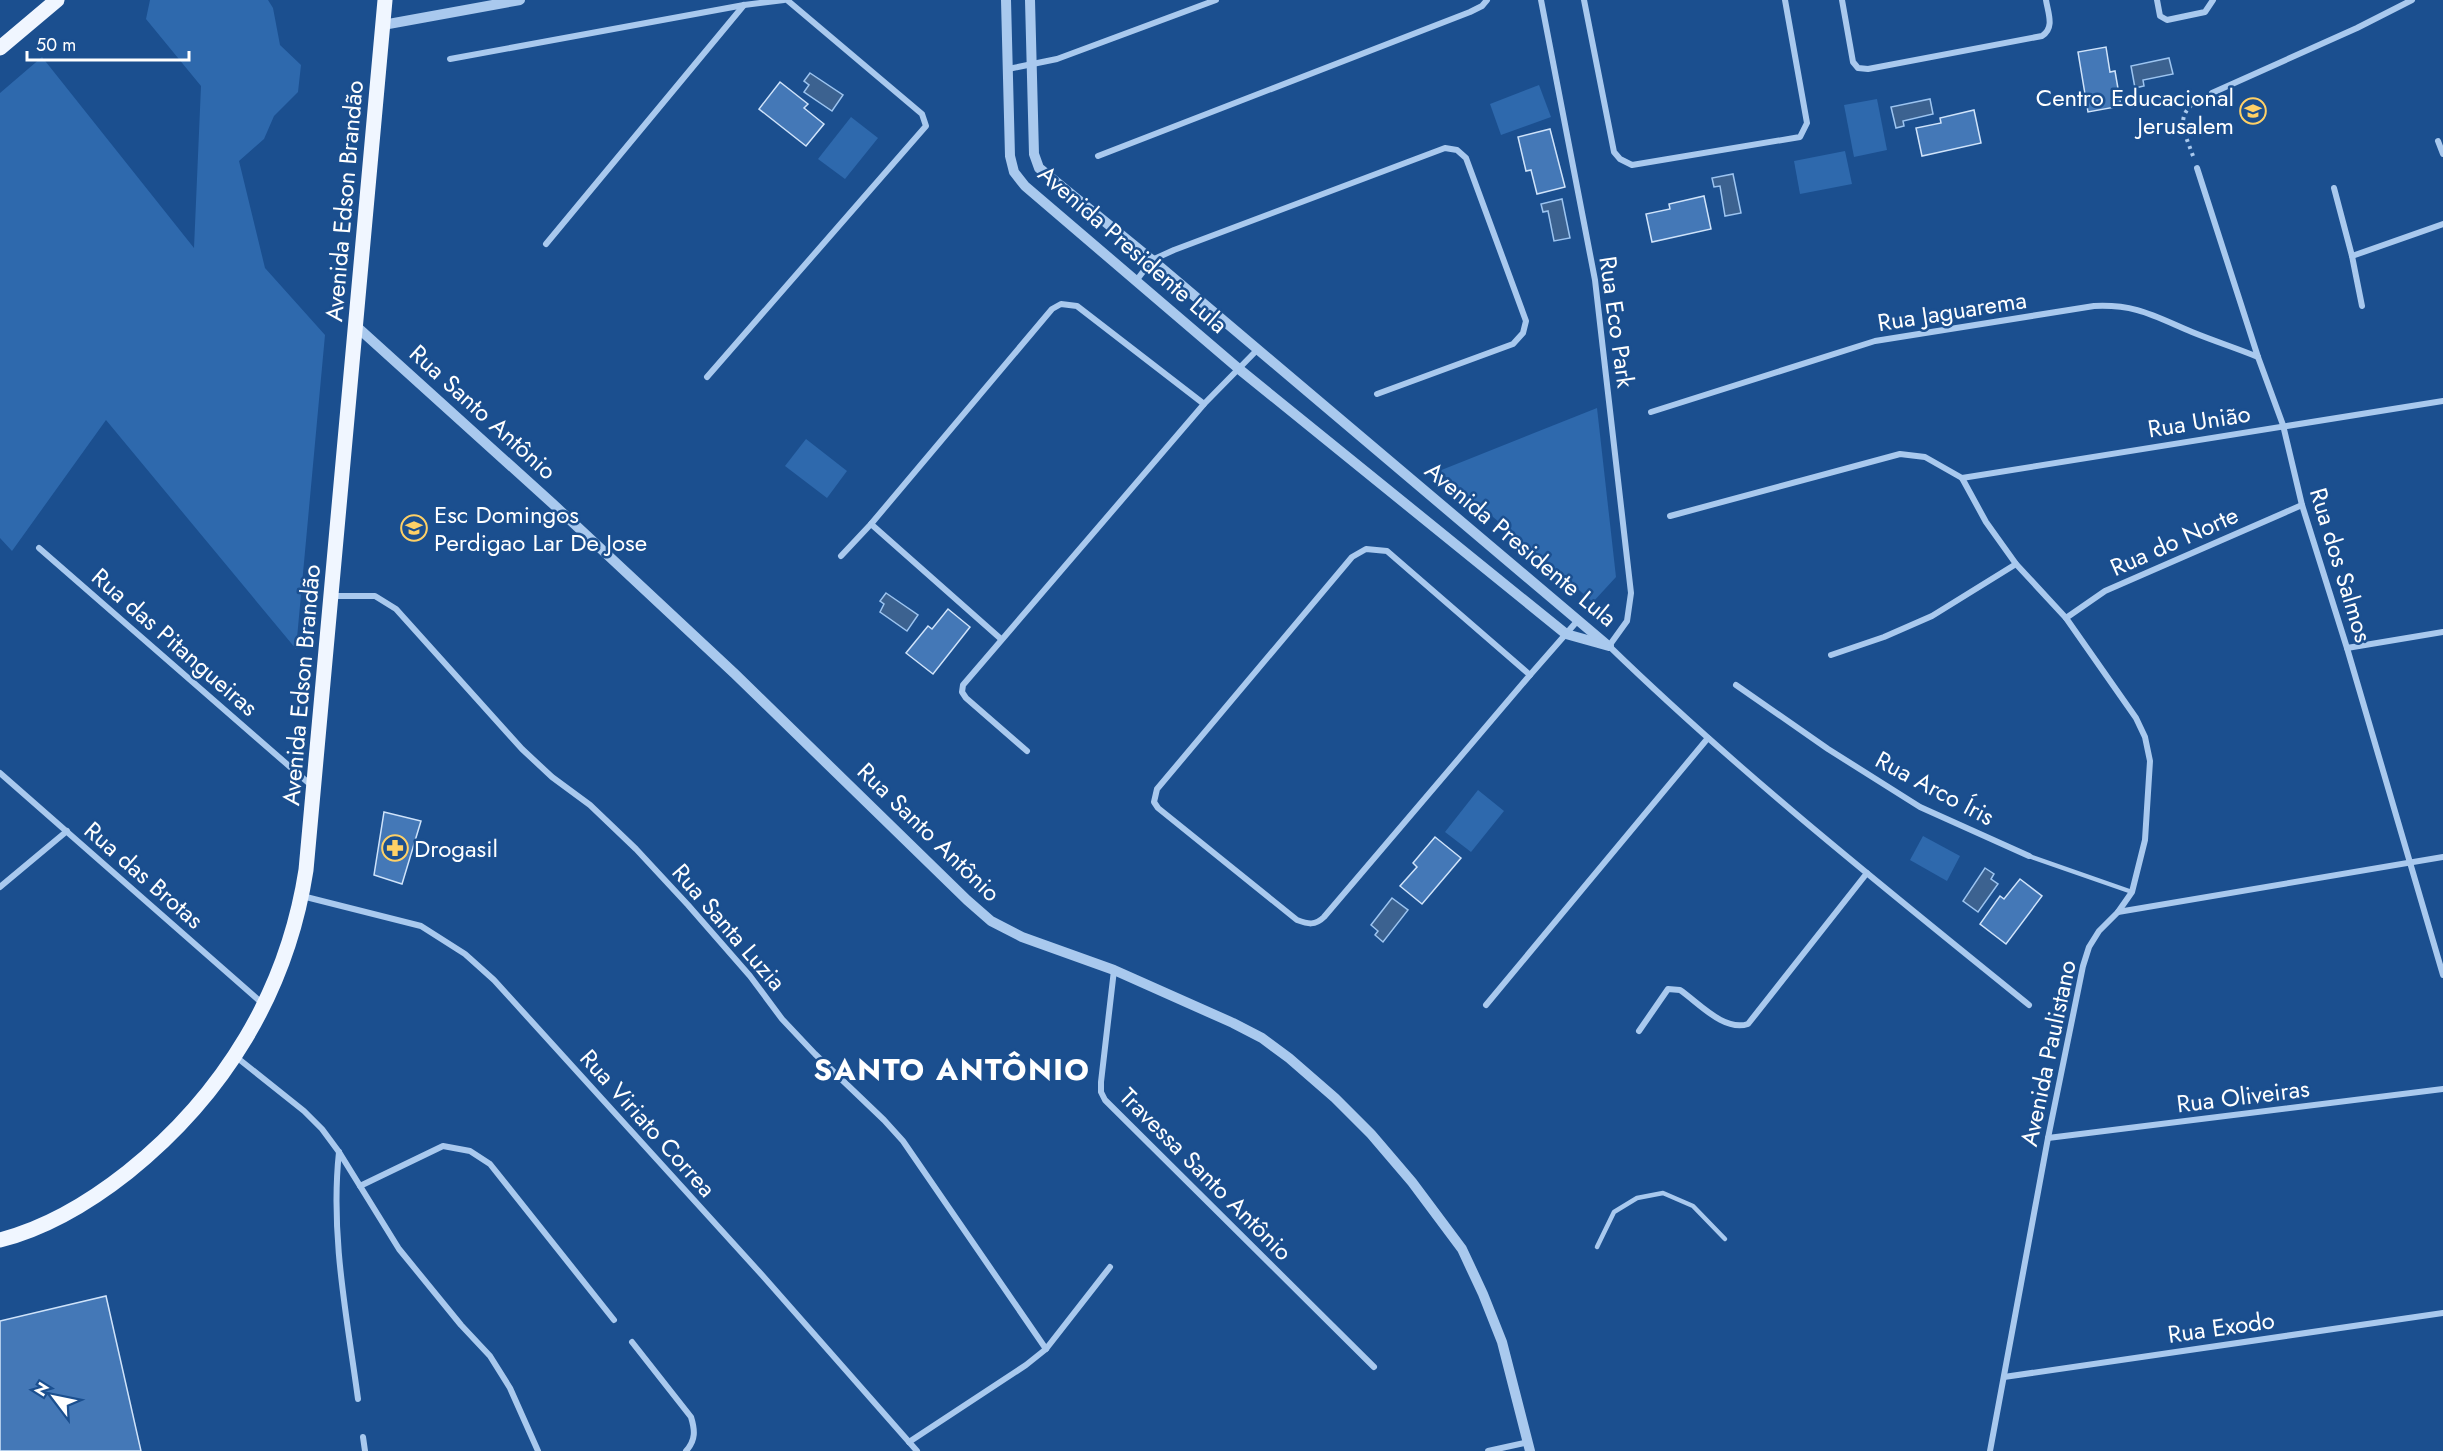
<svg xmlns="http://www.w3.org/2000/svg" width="2443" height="1451" viewBox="0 0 2443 1451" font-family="Jost,sans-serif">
<rect width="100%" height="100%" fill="#1b4f8f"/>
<g fill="#2e69ad">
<polygon points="150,0 268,0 273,8 280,45 301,65 298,92 274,116 264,139 239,161 265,268 325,335 296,649 106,420 12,551 0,538 0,93 42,57 194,248 201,86 146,19"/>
<polygon points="1539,85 1551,117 1501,135 1490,104"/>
<polygon points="1877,99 1887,150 1854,157 1844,105"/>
<polygon points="851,117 878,138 845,179 818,159"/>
<polygon points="1845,151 1852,184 1800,194 1794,161"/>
<polygon points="1597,408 1616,577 1593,602 1439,471"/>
<polygon points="806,439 847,471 827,498 785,466"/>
<polygon points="1478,790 1504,811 1471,852 1445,832"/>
<polygon points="1923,836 1960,856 1947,881 1910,860"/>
</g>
<g fill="#3c6290" stroke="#9cc4f0" stroke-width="1.5">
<polygon points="2169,58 2173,74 2143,80 2144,86 2135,88 2131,66"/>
<polygon points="810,73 843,95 832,111 804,92 809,85 804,81"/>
<polygon points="1930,99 1933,114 1903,121 1904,126 1896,128 1891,107"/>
<polygon points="1733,174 1741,213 1725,216 1720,186 1714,187 1712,178"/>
<polygon points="1562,199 1570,238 1554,241 1548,211 1543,212 1541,204"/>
<polygon points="886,593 918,615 907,631 880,612 884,604 880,601"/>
<polygon points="1985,868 1994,874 1991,879 1998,884 1978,912 1963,901"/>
<polygon points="1392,898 1408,910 1383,942 1375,935 1378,931 1371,925"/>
</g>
<g fill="#4478b7" stroke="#cfe3fa" stroke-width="1.5">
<polygon points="2106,47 2110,72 2115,71 2121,106 2088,112 2078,52"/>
<polygon points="780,82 808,104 804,108 824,124 806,146 759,109"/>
<polygon points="1974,110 1981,143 1922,156 1916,128 1941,123 1940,118"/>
<polygon points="1550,129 1565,187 1537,194 1531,170 1526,171 1518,137"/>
<polygon points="1704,196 1711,229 1652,242 1646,214 1670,209 1669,204"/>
<polygon points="948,609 970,627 933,674 906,653 928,626 932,629"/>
<polygon points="384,812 421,821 402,884 374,875"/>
<polygon points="1435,837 1461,858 1422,904 1400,886 1417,867 1413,863"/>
<polygon points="2020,879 2042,896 2006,944 1980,924 2000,896 2004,899"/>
<polygon points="106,1296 141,1451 0,1451 0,1321"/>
</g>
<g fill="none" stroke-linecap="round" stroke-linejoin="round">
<path stroke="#a9c9ee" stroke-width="4" stroke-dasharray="3 4.5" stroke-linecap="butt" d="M2193 156C2184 130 2173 115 2201 98"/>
<g stroke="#a9c9ee" stroke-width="4.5">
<polyline points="2029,856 2132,892"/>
<polyline points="1597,1247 1614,1212 1637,1198 1663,1193 1693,1206 1725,1239"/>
</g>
<g stroke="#a9c9ee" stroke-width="6">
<path d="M1541 0 1595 280 1631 593 1627 621 1609 646C1741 774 1886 889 2029 1005"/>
<polyline points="1584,0 1614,152 1620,159 1632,165 1800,137 1807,123 1785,0"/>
<path d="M1842 0 1853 62 1858 68 1868 69 2042 36C2055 28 2048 13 2046 0"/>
<polyline points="2157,0 2160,16 2167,20 2205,12 2213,0"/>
<polyline points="450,59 744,5 784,0"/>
<polyline points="1008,69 1057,59 1216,0"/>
<polyline points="2212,93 2357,28 2412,0"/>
<polyline points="2438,141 2443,154"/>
<polyline points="1098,156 1470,12 1482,6 1487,0"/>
<polyline points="2197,168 2258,357 2283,425 2302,505 2347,648 2443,975"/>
<polyline points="2334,188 2352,256 2362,306"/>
<polyline points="546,244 744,5"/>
<polyline points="2352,256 2443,224"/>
<polyline points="1136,281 1152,260 1174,250 1445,148 1457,150 1466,158 1526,321 1523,333 1513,344 1377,394"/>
<polyline points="707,377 926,126 922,114 787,0"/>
<path d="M1651 412 1875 341 2094 306C2136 304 2154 316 2192 332 2214 341 2236 348 2258 357"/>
<polyline points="1962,478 2443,401"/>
<polyline points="1670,516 1900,454 1925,457 1962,478 1986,522 2016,564 2066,618 2136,718 2145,737 2150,761 2145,840 2132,892 2118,912 2099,931 2089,947 2083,966 2048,1138 1990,1451"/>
<polyline points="871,524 1001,639"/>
<polyline points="39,548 312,786"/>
<path d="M1366 549 1387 551 1530 675 1324 917C1315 926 1308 924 1297 920L1158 808 1154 802 1157 789 1352 557Z"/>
<polyline points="841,556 871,524 1052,309 1061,304 1077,306 1204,404"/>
<polyline points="331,596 375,596 396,609 522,749 552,777 590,805 636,849 688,905 750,976 782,1019 815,1054 884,1120 903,1141 1046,1349"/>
<polyline points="2066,618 2105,591 2302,505"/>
<polyline points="2347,648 2443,632"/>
<polyline points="1831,655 1884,637 1932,616 2016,564"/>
<polyline points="1530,675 1579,619"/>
<polyline points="1736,685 1828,749 1920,807 2029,856"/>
<polyline points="1027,751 966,698 962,692 963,685 1204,404 1258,349"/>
<polyline points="0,773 263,1004"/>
<polyline points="0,887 67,831"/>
<polyline points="302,896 421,926 465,954 494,980 762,1275 917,1451"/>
<polyline points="2118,912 2443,857"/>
<polyline points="1114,970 1101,1082 1101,1092 1105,1100 1374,1367"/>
<polyline points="1486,1005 1708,738"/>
<path d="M1639 1031 1668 989 1680 990C1699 1003 1724 1032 1748 1024L1867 873"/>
<polyline points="235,1056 304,1111 322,1129 339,1152 399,1249 461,1325 490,1356 510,1388 538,1451"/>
<polyline points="2048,1138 2443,1089"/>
<path d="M339 1152C330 1235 347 1317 358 1399"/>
<polyline points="360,1186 443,1146 470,1151 490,1164 614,1320"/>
<path d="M632 1342 691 1417C695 1430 696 1440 686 1451"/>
<polyline points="2004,1377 2443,1313"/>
<polyline points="363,1437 365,1451"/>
<polyline points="909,1442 1026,1365 1046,1349 1110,1267"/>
<polyline points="1488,1451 1529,1442"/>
</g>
<g stroke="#a9c9ee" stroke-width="10">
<polyline points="1006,0 1010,156 1014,172 1025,186 1239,369 1566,634 1609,646"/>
<polyline points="1030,0 1034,154 1039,168 1152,260 1606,644"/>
<polyline points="383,25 520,0"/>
<polyline points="356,326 553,504 735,674 967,900 991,921 1022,937 1114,970 1233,1023 1262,1038 1289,1058 1335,1098 1371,1134 1412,1182 1462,1249 1483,1294 1502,1342 1530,1451"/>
</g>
<g stroke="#f0f6ff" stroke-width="15">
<polyline points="0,48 57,0"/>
<path d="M0 1240C47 1228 90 1202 128 1172 224 1095 287 992 306 870L385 0"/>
</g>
</g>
<defs>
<g id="school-ring" transform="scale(1.35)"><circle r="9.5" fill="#1b4f8f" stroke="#ffd166" stroke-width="1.5"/><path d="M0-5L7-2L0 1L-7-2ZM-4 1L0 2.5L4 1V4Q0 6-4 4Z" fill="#ffd166"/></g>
<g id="pharmacy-ring" transform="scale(1.35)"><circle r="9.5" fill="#1b4f8f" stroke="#ffd166" stroke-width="1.5"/><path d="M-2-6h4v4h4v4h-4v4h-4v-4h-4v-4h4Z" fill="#ffd166"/></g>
</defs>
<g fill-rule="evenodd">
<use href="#school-ring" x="2253" y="111"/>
<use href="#school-ring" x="414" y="528"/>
<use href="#pharmacy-ring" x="395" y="848"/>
</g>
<g text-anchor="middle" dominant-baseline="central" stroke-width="5" stroke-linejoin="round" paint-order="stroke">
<g font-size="24" fill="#fff" stroke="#1b4f8f" text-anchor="start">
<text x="2234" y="97" text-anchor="end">Centro Educacional<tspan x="2234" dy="28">Jerusalem</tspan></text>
<text x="434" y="514">Esc Domingos<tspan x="434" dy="28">Perdigao Lar De Jose</tspan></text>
<text x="414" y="848">Drogasil</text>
</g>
<g font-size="24" fill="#fff" stroke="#1b4f8f">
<text transform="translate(344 201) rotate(-85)">Avenida Edson Brandão</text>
<text transform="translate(1133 249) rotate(41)">Avenida Presidente Lula</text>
<text transform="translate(1952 311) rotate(-9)">Rua Jaguarema</text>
<text transform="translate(1617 322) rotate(82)">Rua Eco Park</text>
<text transform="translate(483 412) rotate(42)">Rua Santo Antônio</text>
<text transform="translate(2199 421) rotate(-9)">Rua União</text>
<text transform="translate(2174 541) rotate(-24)">Rua do Norte</text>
<text transform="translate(1521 544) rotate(40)">Avenida Presidente Lula</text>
<text transform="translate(2341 565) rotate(73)">Rua dos Salmos</text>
<text transform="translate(175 642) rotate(41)">Rua das Pitangueiras</text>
<text transform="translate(301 685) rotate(-85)">Avenida Edson Brandão</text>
<text transform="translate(1935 788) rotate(28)">Rua Arco Íris</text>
<text transform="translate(929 832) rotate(44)">Rua Santo Antônio</text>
<text transform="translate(144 875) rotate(41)">Rua das Brotas</text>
<text transform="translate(729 927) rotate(49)">Rua Santa Luzia</text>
<text transform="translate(2048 1053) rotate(-78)">Avenida Paulistano</text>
<text transform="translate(2243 1096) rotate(-7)">Rua Oliveiras</text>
<text transform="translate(648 1123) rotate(48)">Rua Viriato Correa</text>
<text transform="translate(1206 1174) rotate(45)">Travessa Santo Antônio</text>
<text transform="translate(2221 1327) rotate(-8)">Rua Exodo</text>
</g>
<g font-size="30" font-weight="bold" letter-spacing="1.5" fill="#fff" stroke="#1b4f8f">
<text x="952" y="1069">SANTO ANTÔNIO</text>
</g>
</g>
<g transform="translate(54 1397) rotate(302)" stroke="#1b4f8f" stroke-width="4.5" paint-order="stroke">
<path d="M0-4.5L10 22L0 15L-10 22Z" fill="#ffffff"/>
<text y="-9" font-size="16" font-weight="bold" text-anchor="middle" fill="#ffffff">N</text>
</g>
<path d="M27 51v9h162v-9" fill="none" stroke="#ffffff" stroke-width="3"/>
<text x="36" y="51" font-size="18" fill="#ffffff" stroke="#1b4f8f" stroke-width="4.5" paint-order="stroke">50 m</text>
</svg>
